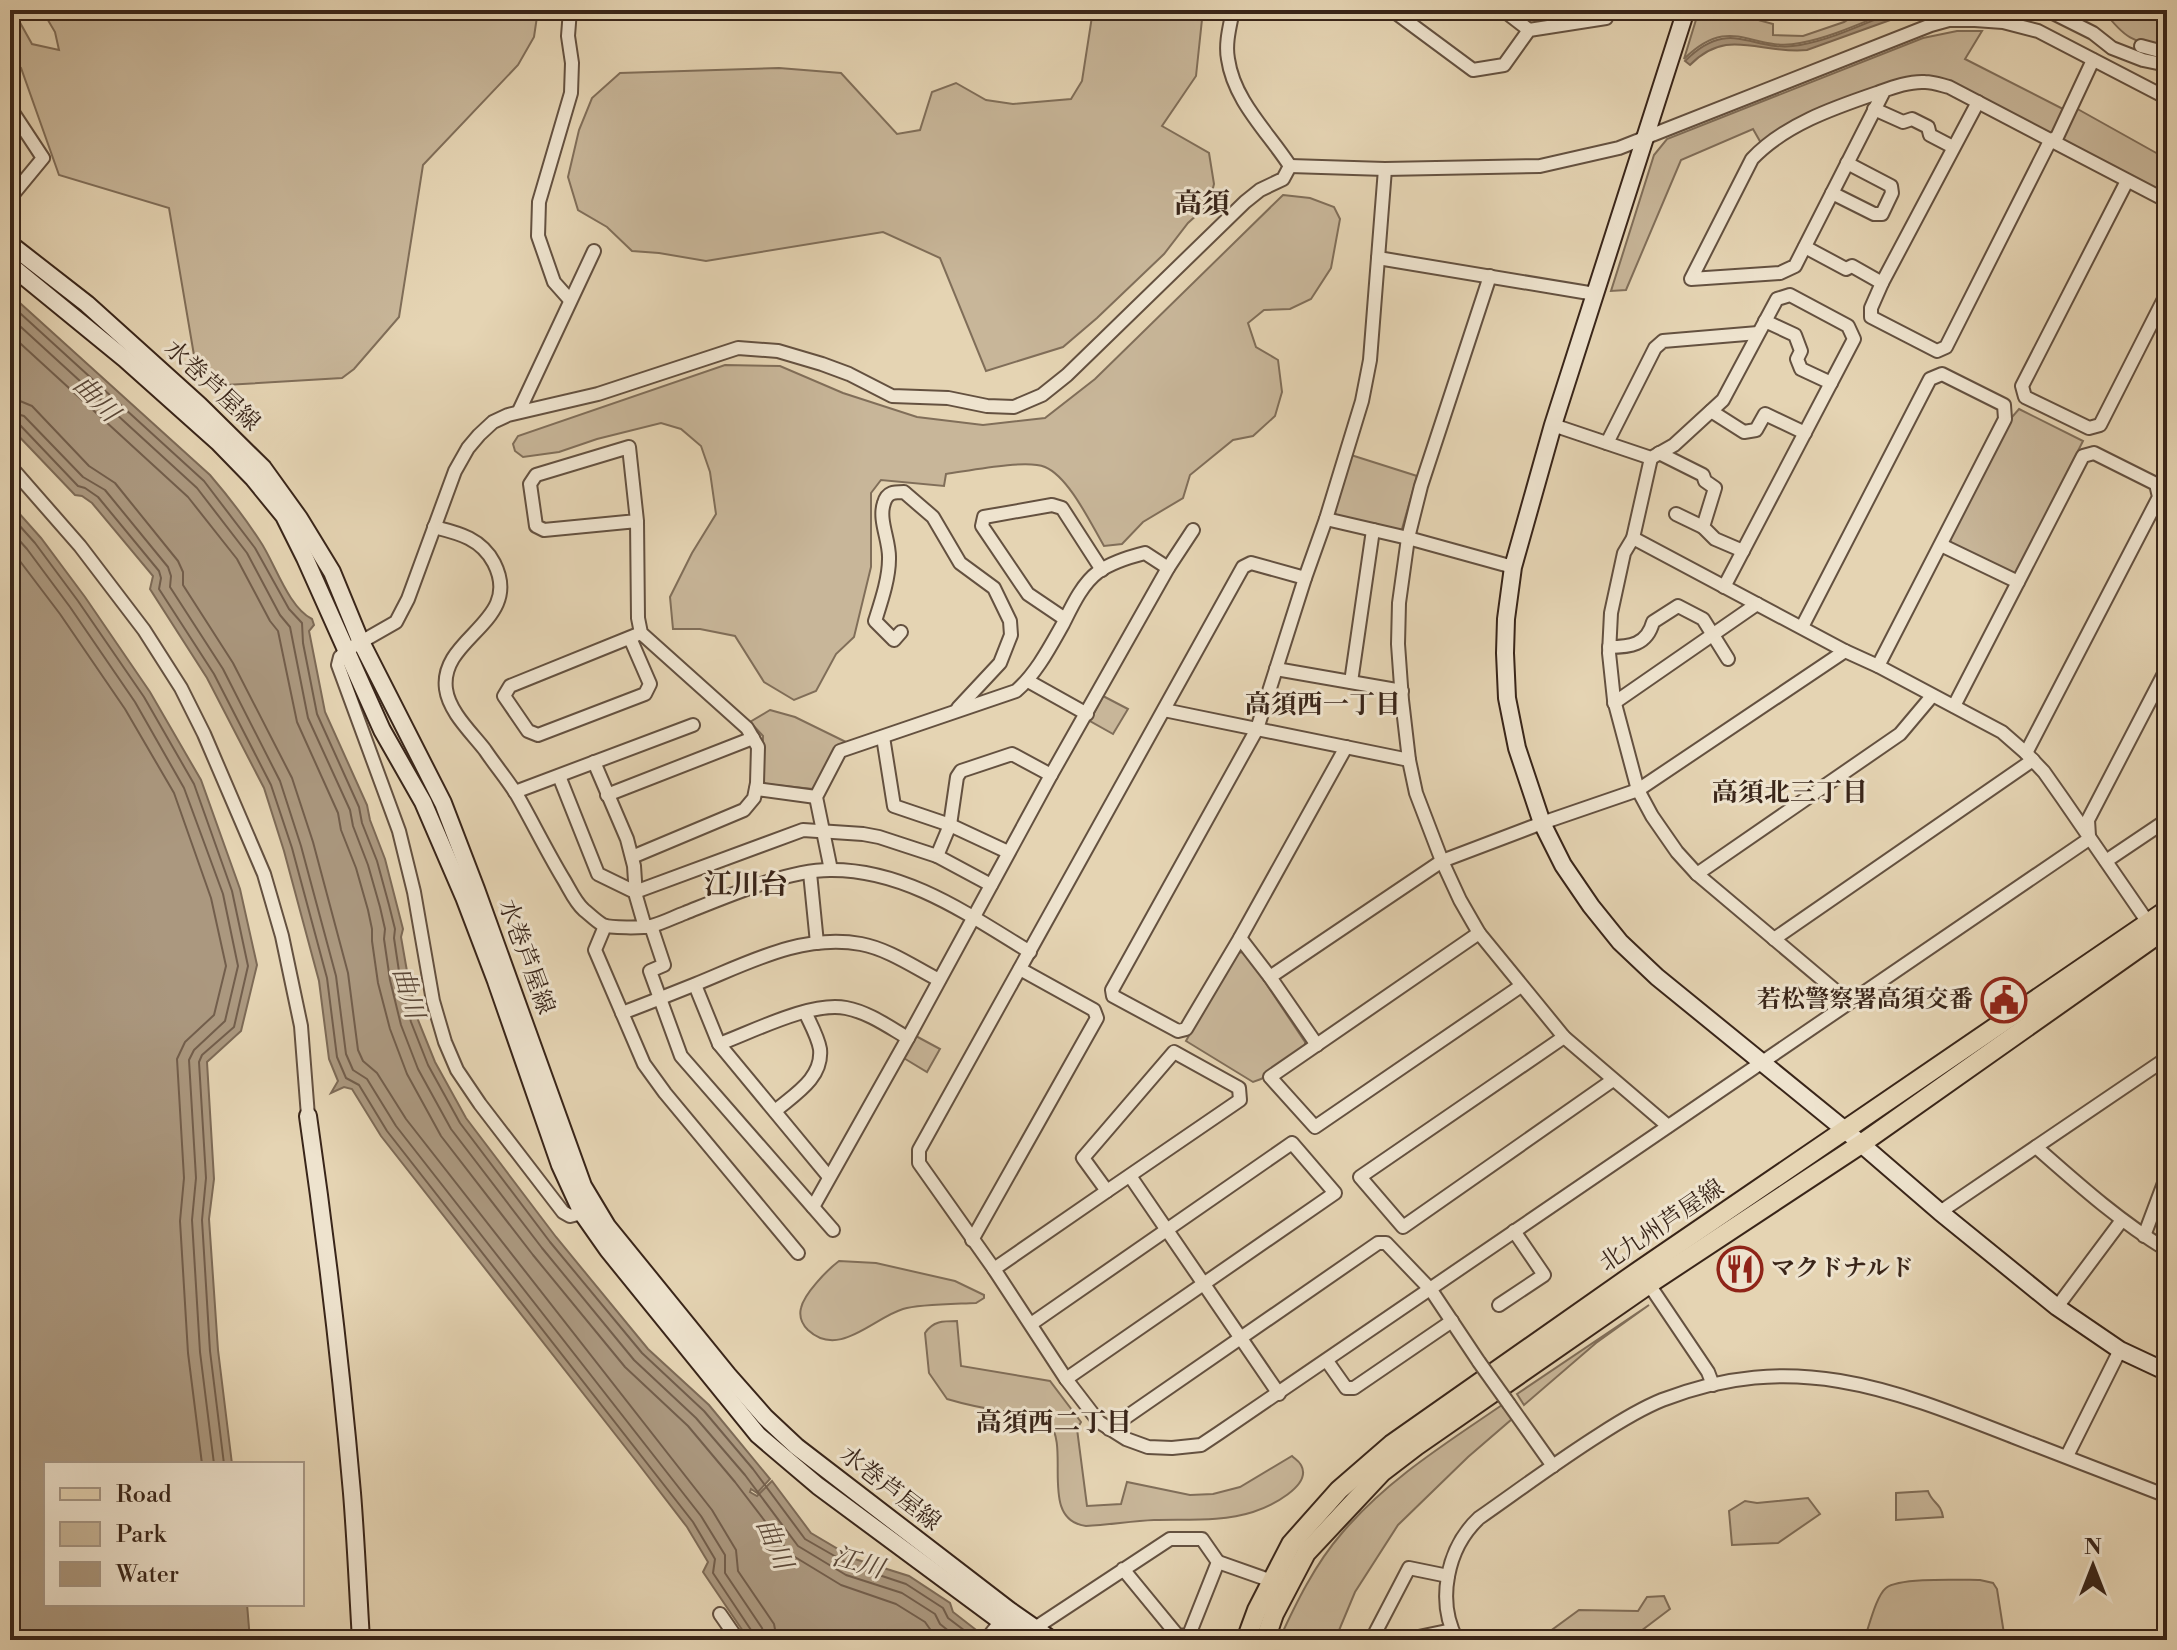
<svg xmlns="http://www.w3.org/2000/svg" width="2177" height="1650" viewBox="0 0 2177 1650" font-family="'Libre Bodoni','Noto Serif JP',serif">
<rect width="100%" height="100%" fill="#e5d4b3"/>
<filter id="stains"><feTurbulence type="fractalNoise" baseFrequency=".0025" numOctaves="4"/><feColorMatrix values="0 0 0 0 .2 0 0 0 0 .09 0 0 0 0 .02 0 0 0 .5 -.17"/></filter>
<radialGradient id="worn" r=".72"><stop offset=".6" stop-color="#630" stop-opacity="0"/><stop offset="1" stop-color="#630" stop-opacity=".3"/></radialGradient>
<g fill="#c8b699" stroke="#806e59" stroke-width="2">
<polygon points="10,10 13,10 32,44 59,50 55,32 42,10 538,10 534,37 518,65 423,165 399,317 354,369 342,378 225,385 207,376 196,367 169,208 59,175 21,68 10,61"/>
<polygon points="1093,10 1203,10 1196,76 1162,126 1209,153 1214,184 1209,204 1188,223 1164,254 1097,318 1063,347 986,371 940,258 883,232 706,261 659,253 632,251 607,227 578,210 568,177 579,130 592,98 620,73 779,68 841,73 897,134 920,130 932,92 956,83 986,100 1013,104 1071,99 1082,81"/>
<path d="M1699 10H1722L1773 24V35L1803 36 1844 22 1855 15 1854 10H1894C1866 21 1830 38 1800 43 1751 53 1732 12 1684 59Z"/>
<path d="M2103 10H2158L2167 14V49C2132 41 2125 39 2103 10Z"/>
<polygon points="1957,31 1982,31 1965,59 2065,110 2052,136 1923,77 1893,81 1819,108 1761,143 1753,129 1681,160 1626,290 1611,291 1654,155 1667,139 1923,38"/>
<polygon points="2074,107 2167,159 2167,195 2058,138"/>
<path d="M1283 195 1310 198 1334 207 1340 219 1331 268 1311 299 1290 309 1264 310 1248 323 1256 347 1278 360 1282 392 1275 416 1253 436 1233 440 1190 475 1183 498 1143 522 1122 544 1104 546C1091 524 1069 477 1045 467 1026 459 968 471 946 474L944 486 881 480 871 493V567L854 637 836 654 816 691 794 700 764 682 735 636 700 629H673L670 597 692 553 716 514 710 472 701 446 681 429 661 423 597 439 559 452 523 457 515 451 513 444 518 436 725 365 780 366 843 393 917 417 983 425 1045 418 1095 379Z"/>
<polygon points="2019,409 2083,441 2017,572 2011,575 1951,546 1950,539 2012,417"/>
<polygon points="1351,455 1417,476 1402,529 1398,531 1336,515 1333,509"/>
<polygon points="1103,696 1128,709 1113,734 1090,721"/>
<polygon points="770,710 795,717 848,743 836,748 813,789 766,784 762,781 763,736 750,722"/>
<polygon points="1245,952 1305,1042 1305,1049 1261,1079 1253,1082 1186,1041 1235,953"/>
<polygon points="914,1035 940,1049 927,1072 902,1057"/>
<path d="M839 1261 876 1263 955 1281 984 1295V1298L976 1303C956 1304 920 1304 903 1309 873 1318 839 1359 808 1330 802 1324 799 1316 801 1308 804 1294 827 1270 839 1261Z"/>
<polygon points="1649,1305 1596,1343 1524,1405 1517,1394"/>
<path d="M957 1321 961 1366 1050 1381 1081 1422 1077 1429 1087 1506 1121 1504 1127 1482 1190 1495 1213 1494 1240 1487 1292 1456C1295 1459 1299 1461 1301 1465 1313 1486 1269 1507 1253 1512 1222 1522 1187 1519 1154 1520 1131 1521 1109 1525 1086 1526 1038 1520 1071 1447 1049 1423 1045 1420 1038 1415 1033 1413 1025 1412 1016 1413 1008 1412 987 1409 967 1405 947 1399L929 1373 925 1333C933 1321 943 1321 957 1321Z"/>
<path d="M1502 1405 1512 1419 1468 1457 1398 1525 1355 1592 1335 1640H1279C1296 1603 1315 1564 1342 1533 1387 1480 1445 1444 1502 1405Z"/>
<path d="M1928 1491C1932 1503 1941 1503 1943 1517L1896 1520V1493Z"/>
<polygon points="1808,1498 1820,1514 1778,1543 1732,1545 1729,1511 1745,1501 1757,1503"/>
<path d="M1980 1580 1993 1583 1997 1589 2005 1640H1864C1869 1627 1876 1596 1886 1588 1899 1577 1962 1580 1980 1580Z"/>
<polygon points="1664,1596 1670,1609 1629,1640 1538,1640 1579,1610 1638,1611 1647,1597"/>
</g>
<g fill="#ab987f" stroke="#7d6a56" stroke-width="2">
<path d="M1899 10H1918L1807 50C1760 55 1728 26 1690 65L1685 61C1731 15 1752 54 1800 45 1834 39 1867 22 1899 10Z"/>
<path d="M10 294 210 475C228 496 245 518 260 541 275 563 288 607 312 619L314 625 309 631 325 712 367 805 370 820 385 859 403 929 401 937 408 977 418 1020 435 1062 466 1118 556 1237 648 1349 709 1405 770 1479 757 1493 751 1489 750 1492 757 1496 772 1481 811 1533 855 1559 909 1576 950 1603 953 1612 989 1640H931L927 1638 925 1640H749L703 1572 708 1562 687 1527 637 1462 381 1136 352 1089 344 1087 331 1093 338 1081 329 1059 319 981 284 851 264 788 207 678 150 589 153 576 92 503 82 496 75 495 10 427Z"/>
<polygon points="10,503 41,538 85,597 150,692 201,780 240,889 257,965 241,1031 207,1062 214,1179 209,1219 218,1350 232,1464 46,1464 46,1604 247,1604 250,1640 10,1640"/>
</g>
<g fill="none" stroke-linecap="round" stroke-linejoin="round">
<g stroke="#725e4c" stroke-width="2">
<polyline points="10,304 204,481 255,548 289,609 302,623 303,643 317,714 359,807 362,823 377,861 389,905 395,929 394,938 400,978 411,1022 428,1065 460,1123 550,1242 642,1353 704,1411 753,1469 805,1539 852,1566 906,1584 943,1608 948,1618 977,1640"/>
<polyline points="10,317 197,488 247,553 280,615 290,627 308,718 350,810 353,826 368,865 380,907 385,929 384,939 390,980 401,1025 418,1069 451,1129 542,1248 634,1360 696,1418 745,1475 798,1546 846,1575 902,1593 935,1614 940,1624 960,1640"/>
<polyline points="10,334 188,497 237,559 270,621 278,631 297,722 338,813 341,830 356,868 368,910 372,929 372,941 378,983 390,1029 407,1074 441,1136 533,1255 625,1367 688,1426 735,1482 790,1554 841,1585 896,1604 925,1622 932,1632 941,1640"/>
<polyline points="10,400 20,401 32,406 89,466 115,483 178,561 183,572 183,585 233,663 292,778 313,842 348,973 358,1050 363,1061 377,1073 406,1119 712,1510 736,1550 738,1571 774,1624 777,1640"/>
<polyline points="10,412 24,416 83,477 105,490 168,567 171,576 170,587 223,669 280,781 301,846 336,976 346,1054 353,1070 367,1079 396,1126 701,1516 725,1555 725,1573 762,1628 765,1640"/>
<polyline points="10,422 19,424 78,486 85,488 98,497 159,571 161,578 159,589 214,674 271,785 292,848 327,978 337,1057 346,1078 359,1085 387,1131 693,1522 715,1559 713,1573 753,1633 755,1640"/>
<polyline points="10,515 35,543 78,601 144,697 194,784 232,891 248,966 234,1027 202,1055 199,1062 206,1178 202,1220 210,1351 224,1464"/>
<polyline points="10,530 27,549 70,607 135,702 184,788 223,894 238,966 225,1021 194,1050 189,1060 196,1178 192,1220 200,1352 214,1464"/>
<polyline points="10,548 60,614 125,709 174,793 211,898 226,966 214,1015 185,1042 177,1059 184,1178 180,1221 188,1353 202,1464"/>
</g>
<g stroke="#645140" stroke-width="16">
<g id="street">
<polyline points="570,10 568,36 572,63 571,93 539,202 538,236 554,282 570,300"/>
<path d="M1233 10C1230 26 1225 43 1228 59 1234 101 1268 132 1290 166"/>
<polyline points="1392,10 1473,70 1504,65 1529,30 1606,18 1608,10"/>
<polyline points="1503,10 1529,30"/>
<polyline points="2047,10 2093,33 2112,48 2143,60 2167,65"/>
<polyline points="2141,46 2167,53"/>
<path d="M1884 91 1795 266 1780 273 1691 279 1752 159C1784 125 1833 108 1877 93 1891 88 1909 81 1925 82 1933 82 1941 85 1949 87L2167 201"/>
<polyline points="1978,102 1882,283 1871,308 1871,317 1937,351 1946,347 2050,141 2057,137 2093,60"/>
<polyline points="10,108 43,158 10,198"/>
<polyline points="1874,109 1903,122 1912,119 1928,127 1930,135 1953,147"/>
<polyline points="1290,166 1385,169 1540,166 1619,148 1931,25 1949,20 1975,20 2003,22 2038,31 2167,98"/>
<polyline points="2127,181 2022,386 2025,397 2089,428 2100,425 2167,293"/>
<polyline points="1832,193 1874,214 1882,214 1892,193 1891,186 1847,163"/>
<polyline points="1805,247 1846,269 1852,266 1882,283"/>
<polyline points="1378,258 1595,294"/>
<polyline points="1490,276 1421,486 1408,538 1399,603 1398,644 1402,700 1409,760 1416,793 1442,861 1460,900 1479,933 1564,1037 1668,1126"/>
<polyline points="1765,321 1795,335 1801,351 1797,359 1801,369 1831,383"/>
<polyline points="519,411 594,251"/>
<polyline points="1711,411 1744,432 1756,430 1765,414 1805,433"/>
<polyline points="1553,425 1651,458 1674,445 1723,400 1777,299 1790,295 1848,326 1854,339 1724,587"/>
<polyline points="1607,443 1655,348 1663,341 1758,333"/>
<polyline points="1659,453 1703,475 1705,481 1715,488 1703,527 1715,539 1743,551"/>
<polyline points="1651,458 1633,538 1624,553 1611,613 1609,653 1614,700 1638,790 1652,816 1677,852 1697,874 1849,1002"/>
<polyline points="10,466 80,546 144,630 181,688 204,734 264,874 282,936 301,1026 308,1116"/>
<polyline points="1676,514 1703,527"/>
<polyline points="1326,519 1408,538 1513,567"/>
<path d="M434 527C458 533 481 538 494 563 524 622 439 637 446 689 449 712 472 733 485 750 495 765 507 779 517 795 533 823 547 852 564 880 570 890 575 902 584 910 589 914 597 922 603 925 610 928 643 928 651 926 663 923 674 917 685 913 725 897 787 870 830 870 905 869 969 915 1030 952"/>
<polyline points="1633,538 1845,651 1878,666 2002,732 2026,753 2044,772 2063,799 2167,950"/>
<polyline points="1941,545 2018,582"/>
<polyline points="1305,578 1251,563 1243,567 919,1150 919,1163 994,1269 1066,1379 1099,1422 1126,1439 1148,1447 1172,1448 1201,1445 1219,1433 2089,839"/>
<polyline points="1065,619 1028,594 982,526 984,517 1052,505 1062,508 1102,570"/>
<polyline points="1802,627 1930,379 1942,374 2004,405 2005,419 1878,666"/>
<path d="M901 632 894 640 875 621C881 602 889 579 889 559 890 541 878 520 884 503 887 492 894 492 904 492L933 517 960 563 994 588 1010 621 1011 635 1000 663 958 708"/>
<polyline points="630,638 650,684 645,694 538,735 528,731 504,696 510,686 641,633"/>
<path d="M1609 647C1630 647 1647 645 1653 622L1678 606 1703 619 1728 659"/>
<polyline points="1276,669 1402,691"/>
<polyline points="1028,681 1087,714"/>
<polyline points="1351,682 1373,530"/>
<polyline points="1614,703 1757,604"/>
<polyline points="1954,706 2083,456 2094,453 2156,484 2159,497 2026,753"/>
<polyline points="1164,710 1409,760"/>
<polyline points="883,737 894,806 950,825 1008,852"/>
<polyline points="1346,747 1240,938 1186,1029 1178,1031 1113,996 1112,990 1257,729 1305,578 1326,519 1362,401 1370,360 1385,169"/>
<polyline points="594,762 627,839 634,866 636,896 645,927"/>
<polyline points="559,776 598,874 635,892 803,830 863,834 879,837 937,856 991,885"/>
<polyline points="756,789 816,797"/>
<polyline points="515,792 693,725"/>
<polyline points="607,795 753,738"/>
<polyline points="2089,836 2088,820 2167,668"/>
<polyline points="937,856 950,825 957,777 961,771 1012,754 1051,775"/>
<polyline points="632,857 744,810 754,798 757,783 758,747 747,728 641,633 638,618 637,521 629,447 536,475 530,484 536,526 544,530 637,521"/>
<polyline points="2106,861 2167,820"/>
<path d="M831 870 816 797 840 751 1016 691C1036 674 1050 647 1063 624 1072 606 1082 584 1098 572 1112 562 1129 557 1145 553L1168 568"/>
<polyline points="810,873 817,943"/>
<polyline points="1697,874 1900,734 1932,696"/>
<polyline points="605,926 595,950 644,1064 665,1093 798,1253"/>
<polyline points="651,926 664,965 650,971 681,1056 833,1230"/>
<polyline points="1479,933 1270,1077 1315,1127 1521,986"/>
<polyline points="1240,938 1270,977 1317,1045"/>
<polyline points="1774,939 2033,760"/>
<polyline points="1270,977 1442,861 1542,823 1638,790 1845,651"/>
<polyline points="695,985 719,1044 829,1177"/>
<path d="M622 1013C646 1004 671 994 696 984 748 963 803 933 861 944 888 949 914 967 939 980"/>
<polyline points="1564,1037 1360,1177 1403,1227 1613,1080"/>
<path d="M719 1044C752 1032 811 1001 846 1008 868 1012 889 1027 908 1038"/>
<polygon points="1174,1052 1239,1088 1240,1100 1107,1191 1083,1158"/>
<path d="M775 1111C795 1094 823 1078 820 1049 818 1037 810 1023 805 1012"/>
<path d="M2036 1147C2078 1184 2119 1221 2167 1250"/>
<polyline points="1130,1176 1279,1394"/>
<polyline points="813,1207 908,1038 1051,775 1168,568 1193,530"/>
<polyline points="1940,1212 2167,1058"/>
<polyline points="582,1213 570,1216 563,1212 480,1104 457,1070 445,1042 433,1001 414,892 399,831 338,665 340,657 347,650 396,622 408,599 455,471 468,448 479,435 493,422 508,415 598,394 738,348 778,351 822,364 849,374 892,396 948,398 987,406 1014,407 1042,395 1067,375 1245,202 1260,190 1283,179 1290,166"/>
<polyline points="2144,1236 2167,1175"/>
<polyline points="972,1240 1097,1018 1094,1010 1020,969"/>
<polyline points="994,1269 1107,1191"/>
<polyline points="1646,1280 1708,1372 1713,1385"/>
<polyline points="1499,1305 1544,1275 1514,1231"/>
<polyline points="2057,1307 2122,1220"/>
<polyline points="1031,1324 1292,1143 1335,1193 1066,1379"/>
<polyline points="1327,1361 1346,1388 1354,1388 1452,1321"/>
<polyline points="1509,1404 1553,1466"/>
<polyline points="1109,1429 1378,1243 1386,1243 1431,1290 1479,1362"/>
<polyline points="2067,1456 2120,1350"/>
<polyline points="1218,1562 1272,1581"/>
<polyline points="720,1614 738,1640"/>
<polyline points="1035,1628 1170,1539 1202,1539 1218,1562 1189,1635 1178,1636 1123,1569"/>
<polyline points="517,1639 518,1640"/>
<polyline points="986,1640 1001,1621"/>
<polyline points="1374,1640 1373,1637 1409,1568 1448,1576"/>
<polyline points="1404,1640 1452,1630"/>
<path d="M1457 1640C1436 1601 1447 1548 1479 1518 1519 1490 1558 1461 1599 1435 1619 1422 1640 1409 1662 1400 1794 1349 1892 1389 2014 1437 2065 1457 2116 1476 2167 1496"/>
</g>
</g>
<g stroke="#392519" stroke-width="20">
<g id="secondary">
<polyline points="1686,10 1553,425 1513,567 1506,619 1505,653 1507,698 1517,748 1542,823 1563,865 1591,906 1620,942 1657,977 1845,1130 1940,1212 2057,1307 2120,1350 2167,1372"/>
<polyline points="10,244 87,304 199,405 263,468 299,518 332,572 360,640 443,803 476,889 583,1186 607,1226 728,1375 765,1417 797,1447 1009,1610 1052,1640"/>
<polyline points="10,265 125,359 218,442 253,478 284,516 305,558 382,730 423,802 464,897 496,981 560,1165 582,1213 608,1250 758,1435 818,1486 1026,1640"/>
<path d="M308 1116C326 1241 341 1367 352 1493 356 1542 358 1591 361 1640"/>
</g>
</g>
<g stroke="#392519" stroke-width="22">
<g id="primary">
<polyline points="1246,1640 1257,1610 1291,1544 1339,1490 1392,1444 1640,1270 2167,910"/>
<polyline points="1265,1640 1274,1614 1306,1553 1382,1472 1416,1446 1649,1284 1861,1144 2167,928"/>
</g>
</g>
<use href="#street" stroke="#eee3ce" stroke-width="12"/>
<use href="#secondary" stroke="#eee3ce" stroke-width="16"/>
<use href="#primary" stroke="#e5d4b3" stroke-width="18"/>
<g stroke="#645140" stroke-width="16" stroke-linecap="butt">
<polyline id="street-bridge" points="1479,1362 1509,1404"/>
</g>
<use href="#street-bridge" stroke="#eee3ce" stroke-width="12"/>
</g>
<defs>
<g id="civic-ring" transform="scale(2.3)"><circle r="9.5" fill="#eee3ce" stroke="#8f2418" stroke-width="1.5"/><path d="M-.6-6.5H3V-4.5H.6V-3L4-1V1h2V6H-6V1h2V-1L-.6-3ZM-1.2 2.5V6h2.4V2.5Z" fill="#8f2418"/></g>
<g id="restaurant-ring" transform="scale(2.3)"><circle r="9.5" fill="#eee3ce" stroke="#8f2418" stroke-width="1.5"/><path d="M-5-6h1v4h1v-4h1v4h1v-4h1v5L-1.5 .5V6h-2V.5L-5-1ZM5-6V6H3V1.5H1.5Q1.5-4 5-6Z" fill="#8f2418"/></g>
</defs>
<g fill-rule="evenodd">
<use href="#civic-ring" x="2004" y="1000"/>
<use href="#restaurant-ring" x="1740" y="1269"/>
</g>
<g text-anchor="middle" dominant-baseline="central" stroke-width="6" stroke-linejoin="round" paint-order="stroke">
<g font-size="24" fill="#392519" stroke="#eee3ce">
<text transform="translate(212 386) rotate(43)">水巻芦屋線</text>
<text transform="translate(526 957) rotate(70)">水巻芦屋線</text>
<text transform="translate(1662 1226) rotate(-34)">北九州芦屋線</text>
<text transform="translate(890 1489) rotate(38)">水巻芦屋線</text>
</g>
<g font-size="24" font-weight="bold" fill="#392519" stroke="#eee3ce" text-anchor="end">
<text x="1973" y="1000">若松警察署高須交番</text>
<text x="1771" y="1269" text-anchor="start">マクドナルド</text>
</g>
<g font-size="26" font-style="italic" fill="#5b4838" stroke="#eee3ce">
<text transform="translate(96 399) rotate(45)">曲川</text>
<text transform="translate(408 993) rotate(74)">曲川</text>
<text transform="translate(774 1544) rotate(67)">曲川</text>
<text transform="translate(858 1563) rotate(16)">江川</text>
</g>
<g font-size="26" font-weight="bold" fill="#392519" stroke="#eee3ce">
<text x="1323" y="705">高須西一丁目</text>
<text x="1790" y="793">高須北三丁目</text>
<text x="1054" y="1423">高須西二丁目</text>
</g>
<g font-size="28" font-weight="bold" fill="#392519" stroke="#eee3ce">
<text x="1202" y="204">高須</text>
<text x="746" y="885">江川台</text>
</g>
</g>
<rect width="2177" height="1650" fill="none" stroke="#e5d4b3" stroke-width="40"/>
<rect x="12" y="12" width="2153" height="1626" fill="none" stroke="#392519" stroke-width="4"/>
<rect x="20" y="20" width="2137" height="1610" fill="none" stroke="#392519" stroke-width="2"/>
<rect x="44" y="1462" width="260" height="144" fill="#eee3ce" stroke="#a69786" stroke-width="2"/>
<rect x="60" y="1488" width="40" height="12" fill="#e5d4b3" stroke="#a69786" stroke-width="2"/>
<text x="116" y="1502" font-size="24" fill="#392519">Road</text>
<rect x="60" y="1522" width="40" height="24" fill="#c8b699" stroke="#a69786" stroke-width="2"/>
<text x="116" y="1542" font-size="24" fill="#392519">Park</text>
<rect x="60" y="1562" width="40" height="24" fill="#ab987f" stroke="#a69786" stroke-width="2"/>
<text x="116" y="1582" font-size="24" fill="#392519">Water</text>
<g transform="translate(2093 1566)" stroke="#eee3ce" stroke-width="6" paint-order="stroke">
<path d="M0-6L14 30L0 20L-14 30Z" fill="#392519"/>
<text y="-12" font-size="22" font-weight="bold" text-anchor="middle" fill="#392519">N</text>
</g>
<rect width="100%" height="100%" filter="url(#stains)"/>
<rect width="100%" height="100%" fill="url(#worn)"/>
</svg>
